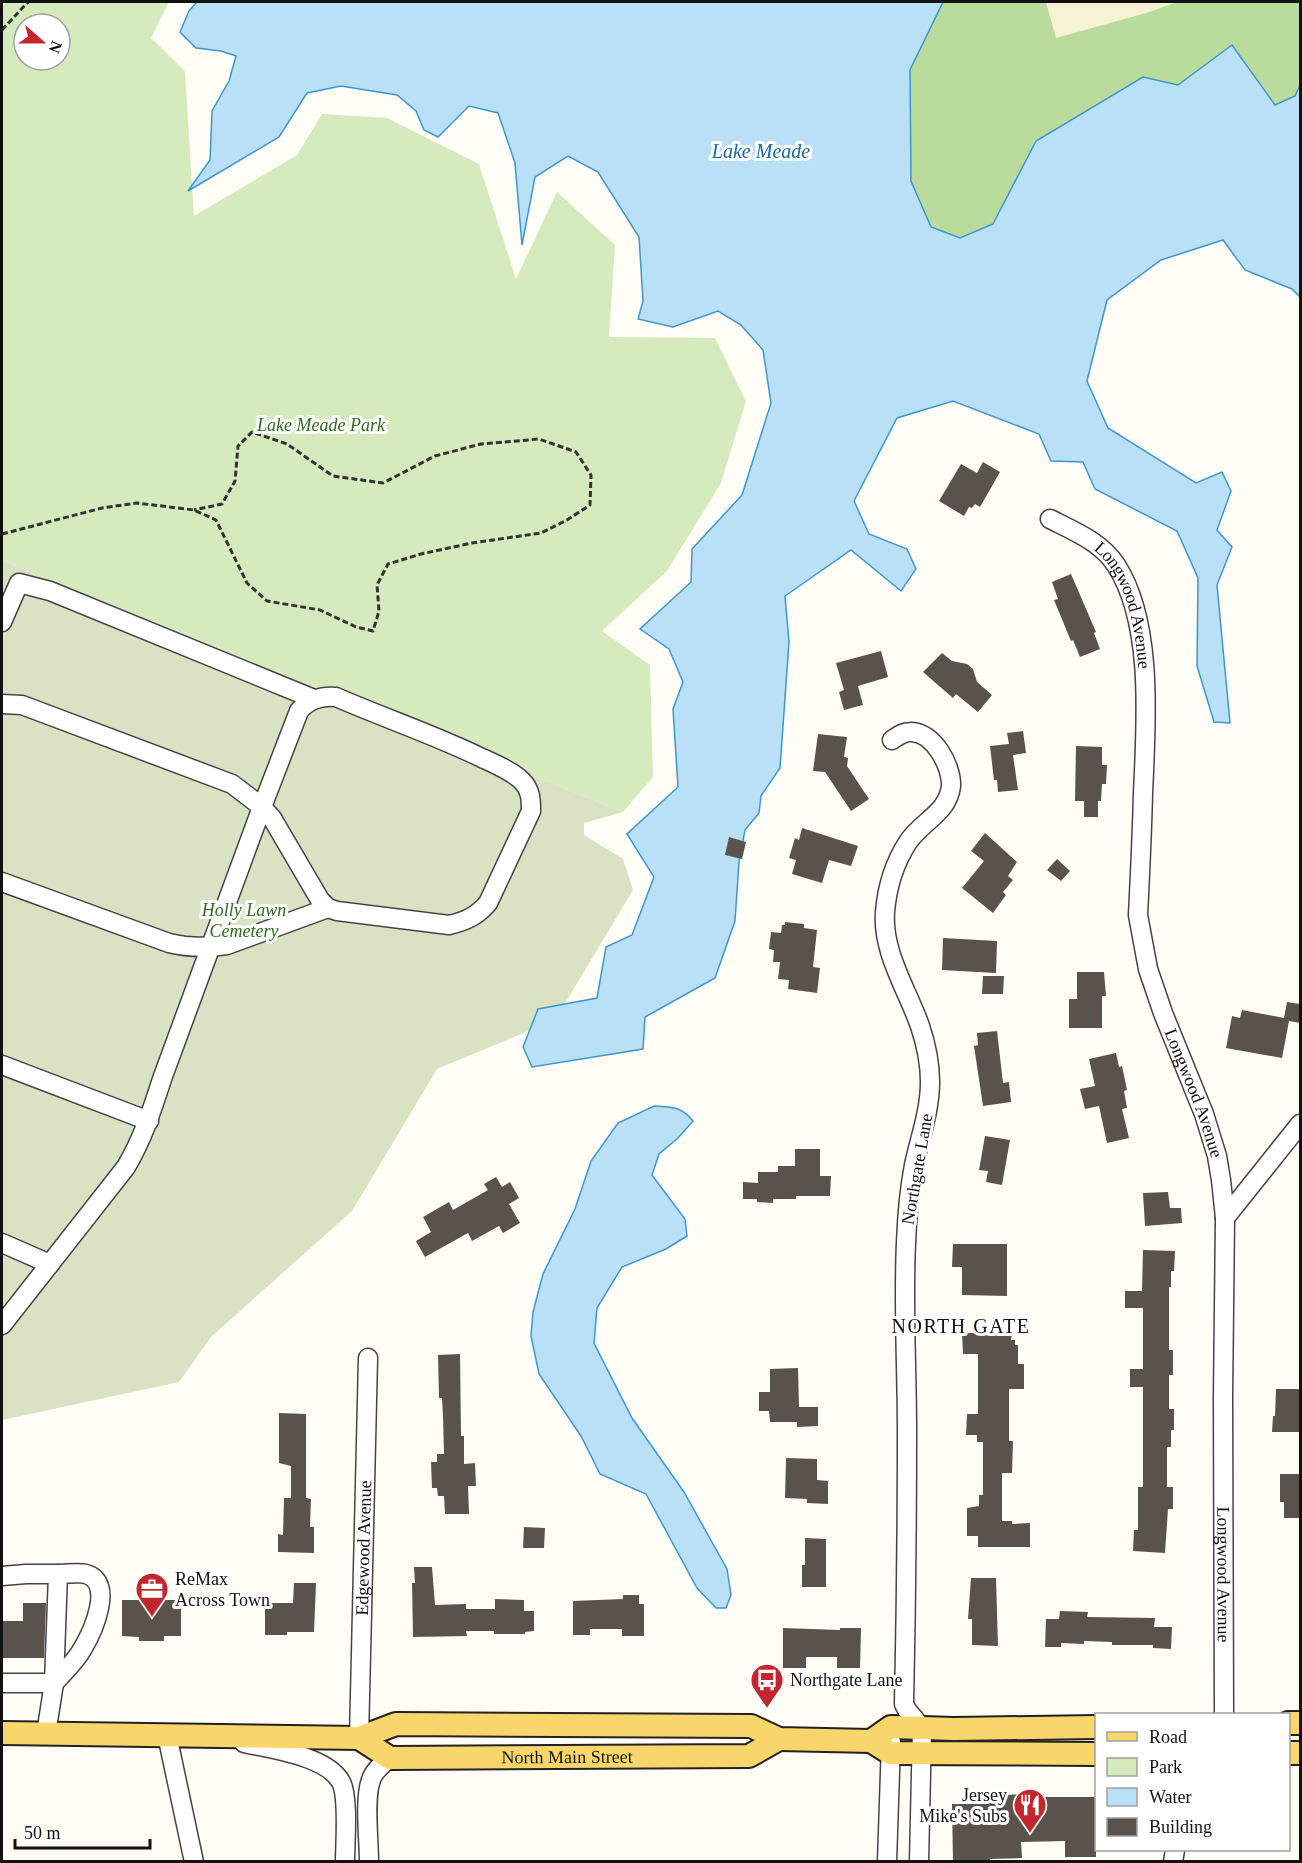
<svg xmlns="http://www.w3.org/2000/svg" width="1302" height="1863" viewBox="0 0 1302 1863" font-family="Georgia,serif">
<rect width="100%" height="100%" fill="#fffdf5"/>
<polygon fill="#f6f3d4" points="1046,2 1177,2 1146,13 1056,39"/>
<path fill="#d5ebbd" fill-rule="evenodd" d="M2 2H169L151 38 185 71 194 216 297 155 322 114 387 118 479 164 516 279 557 192 615 245 609 337 715 338 746 401 721 483 667 571 602 631 650 665 653 777 623 812 2 560ZM24 24H60V60H24Z"/>
<polygon fill="#b9dc9c" points="943,2 1046,2 1056,38 1146,13 1177,2 1300,2 1300,85 1295,96 1275,105 1232,45 1178,85 1036,141 993,224 960,238 931,227 911,181 910,70"/>
<polygon fill="#d9e3c4" points="2,560 623,812 584,823 584,835 623,859 633,890 555,1020 437,1069 352,1211 211,1337 179,1382 2,1420"/>
<g fill="#b9e0f7" stroke="#3f96cf" stroke-width="1.5">
<polygon points="197,2 943,2 910,70 911,181 931,227 960,238 993,224 1036,141 1143,77 1178,85 1232,45 1275,105 1295,96 1300,85 1300,297 1292,289 1245,270 1223,240 1161,260 1107,300 1087,381 1108,428 1196,483 1222,472 1231,491 1217,530 1232,547 1217,585 1230,723 1214,722 1197,666 1198,578 1177,531 1095,489 1083,462 1051,461 1039,434 953,401 897,418 854,501 869,534 907,549 916,569 901,591 851,550 785,596 789,642 780,768 761,796 759,813 745,830 739,862 735,921 715,978 645,1017 643,1049 532,1067 523,1047 538,1009 597,998 606,947 632,935 654,877 627,834 678,787 673,709 683,682 669,649 640,629 691,582 692,549 742,495 771,403 763,350 741,325 718,311 673,327 638,319 643,301 639,237 598,172 568,156 535,177 522,245 515,163 498,113 469,106 438,137 424,130 416,111 397,95 341,86 307,93 279,137 188,191 210,160 212,111 229,81 236,56 221,51 196,48 180,32 189,11"/>
<path d="M654 1106C672 1107 681 1106 693 1121L678 1138 659 1154 652 1175 685 1219 687 1236 666 1249 622 1267 597 1308 594 1343 632 1418 684 1492 727 1569 731 1595 726 1608H716L697 1588 646 1494 600 1474 581 1436 539 1374 531 1336 533 1312 543 1274 575 1209 591 1161 618 1123Z"/>
</g>
<g fill="#5a524d">
<polygon points="983,462 1000,472 980,507 975,504 972,508 969,507 964,516 939,501 961,464 977,473"/>
<polygon points="1071,574 1096,632 1094,633 1100,649 1080,657 1073,640 1071,641 1054,600 1058,599 1052,582"/>
<polygon points="881,651 888,677 858,686 863,705 844,710 839,692 844,690 836,663"/>
<polygon points="942,653 952,661 967,664 973,669 977,682 992,695 978,712 956,694 953,698 923,672"/>
<polygon points="1023,731 1026,753 1013,755 1018,790 998,792 997,780 994,780 990,746 1009,744 1007,733"/>
<polygon points="818,734 847,737 844,757 848,758 847,766 869,799 851,811 825,772 813,771"/>
<polygon points="1076,746 1102,747 1102,765 1107,765 1106,784 1102,784 1101,801 1098,801 1098,817 1084,817 1084,801 1075,801"/>
<polygon points="802,828 858,846 851,866 829,860 822,883 792,874 796,860 789,858 795,838 799,840"/>
<polygon points="985,833 1017,862 1008,876 1013,880 1003,892 1006,895 993,913 962,888 984,861 971,851"/>
<polygon points="729,837 746,842 742,859 725,855"/>
<polygon points="1057,859 1070,871 1061,881 1047,870"/>
<polygon points="785,922 804,924 804,928 817,930 813,967 820,968 817,993 788,989 789,980 778,979 780,962 773,962 774,950 769,949 771,932 781,933 782,925 785,925"/>
<polygon points="943,938 997,941 996,973 942,970"/>
<polygon points="1077,972 1104,972 1106,996 1102,996 1102,1028 1069,1028 1069,999 1077,999"/>
<polygon points="983,976 1004,976 1003,994 982,994"/>
<polygon points="1287,1002 1300,1004 1300,1023 1289,1021 1282,1058 1226,1048 1232,1016 1240,1018 1242,1010 1284,1018"/>
<polygon points="997,1031 1003,1083 1009,1082 1011,1102 983,1106 974,1046 978,1045 977,1033"/>
<polygon points="1116,1053 1119,1067 1122,1066 1127,1090 1124,1091 1127,1108 1122,1109 1129,1138 1107,1143 1099,1106 1085,1109 1080,1089 1095,1086 1089,1059"/>
<polygon points="985,1136 1010,1140 1002,1185 986,1182 988,1171 979,1170"/>
<polygon points="795,1149 820,1149 820,1176 831,1176 830,1196 796,1196 796,1199 773,1199 773,1203 757,1202 757,1199 743,1199 743,1182 758,1183 758,1172 778,1172 778,1166 795,1166"/>
<polygon points="496,1177 502,1187 510,1182 519,1198 509,1204 520,1223 503,1233 499,1226 472,1241 468,1233 425,1257 416,1241 431,1232 423,1217 449,1202 453,1210 488,1190 484,1184"/>
<polygon points="1168,1192 1170,1208 1181,1208 1182,1223 1145,1226 1143,1193"/>
<polygon points="953,1244 1007,1244 1007,1296 962,1295 962,1267 952,1267"/>
<polygon points="1143,1250 1175,1251 1174,1271 1171,1271 1171,1287 1169,1287 1169,1350 1173,1350 1173,1375 1169,1375 1169,1409 1174,1409 1174,1430 1171,1430 1171,1447 1167,1447 1167,1487 1173,1487 1173,1509 1168,1509 1165,1553 1133,1551 1134,1530 1138,1530 1138,1487 1143,1487 1143,1387 1130,1387 1130,1369 1143,1369 1143,1308 1125,1308 1125,1291 1142,1291"/>
<polygon points="962,1333 1012,1333 1011,1340 1015,1340 1015,1345 1018,1345 1018,1364 1024,1364 1024,1389 1009,1389 1009,1441 1013,1441 1012,1473 1002,1473 1002,1521 1012,1521 1012,1524 1030,1523 1030,1547 978,1547 978,1536 967,1536 967,1508 979,1506 979,1495 983,1495 983,1442 977,1442 977,1435 966,1435 967,1414 978,1414 978,1354 963,1354"/>
<polygon points="460,1354 461,1436 464,1436 464,1464 475,1463 476,1486 468,1486 469,1514 445,1514 444,1496 438,1496 437,1488 432,1488 431,1462 437,1462 437,1454 444,1454 443,1416 442,1398 439,1398 438,1355"/>
<polygon points="798,1368 799,1407 818,1407 818,1426 797,1427 797,1422 770,1422 769,1411 759,1411 759,1392 770,1392 770,1369"/>
<polygon points="1276,1389 1300,1389 1300,1432 1272,1432 1273,1416 1275,1416"/>
<polygon points="279,1413 306,1414 306,1498 311,1499 310,1527 314,1527 314,1553 278,1552 278,1534 283,1535 284,1498 291,1498 291,1466 279,1463"/>
<polygon points="786,1458 817,1459 817,1480 828,1481 828,1504 807,1503 807,1499 785,1498"/>
<polygon points="1280,1474 1300,1474 1300,1518 1284,1518 1284,1502 1280,1502"/>
<polygon points="524,1527 545,1528 544,1548 523,1548"/>
<polygon points="805,1538 826,1539 826,1587 802,1587 802,1565 805,1565"/>
<polygon points="414,1567 432,1567 435,1605 466,1604 466,1609 495,1609 495,1599 524,1600 524,1611 534,1611 534,1631 525,1632 525,1634 494,1634 494,1631 466,1631 467,1636 413,1637 412,1583 415,1583"/>
<polygon points="971,1578 996,1578 998,1646 972,1645 972,1619 968,1619"/>
<polygon points="294,1583 316,1583 314,1632 287,1632 287,1635 265,1635 265,1603 293,1603"/>
<polygon points="623,1595 639,1595 639,1604 644,1604 644,1636 622,1636 622,1629 590,1629 590,1635 573,1635 573,1601 623,1599"/>
<polygon points="122,1600 181,1600 181,1636 164,1636 164,1641 139,1641 139,1637 122,1636"/>
<polygon points="23,1603 46,1603 44,1658 2,1658 2,1621 23,1621"/>
<polygon points="1060,1611 1088,1612 1087,1617 1155,1618 1154,1627 1172,1627 1171,1649 1153,1648 1153,1645 1112,1645 1112,1642 1084,1641 1084,1644 1061,1643 1061,1647 1045,1647 1046,1619 1059,1619"/>
<polygon points="783,1628 840,1630 840,1628 861,1628 860,1668 837,1668 837,1657 806,1657 806,1668 783,1668"/>
<polygon points="1044,1794 1044,1797 1096,1797 1096,1857 1065,1857 1065,1841 1021,1842 1022,1858 990,1859 990,1862 953,1862 952,1804 988,1804 987,1795"/>
</g>
<g fill="none" stroke-linecap="round" stroke-linejoin="round">
<g stroke="#444" stroke-width="21">
<g id="minor">
<path id="s1" d="M1050 519C1074 531 1101 542 1116 565 1154 623 1146 725 1143 793 1142 834 1140 875 1138 915L1148 969 1163 1013 1204 1114 1217 1156 1221 1180 1225 1218 1223 1398 1224 1714"/>
<polyline points="2,622 19,583 50,591 314,699"/>
<path d="M2 704 22 705 232 784 262 807 272 818 320 900 328 908 337 911 449 925C466 921 477 916 488 903L531 811C531 800 531 790 522 781 512 771 495 764 482 758 435 735 384 718 336 697 321 696 309 699 299 711L262 807 162 1079C152 1110 143 1138 126 1167L2 1325"/>
<path d="M892 740C898 736 903 732 910 732 933 731 952 766 951 786 948 813 922 821 908 842 895 862 887 888 885 912 882 952 907 989 920 1026 926 1044 930 1064 930 1082 930 1111 920 1137 914 1165 909 1191 907 1216 906 1243 903 1305 907 1369 907 1431 907 1522 906 1613 904 1704L907 1710 922 1728 919 1862"/>
<path d="M2 882 169 943C189 948 206 948 227 945L328 908"/>
<polyline points="2,1065 149,1121"/>
<polyline points="1225,1218 1300,1124"/>
<polyline points="2,1243 50,1264"/>
<polyline points="2,1576 26,1574 58,1574 54,1683 46,1734"/>
<path d="M2 1683H54C64 1672 76 1661 83 1648 93 1631 115 1582 86 1574 79 1572 67 1574 58 1574"/>
<polyline points="167,1735 194,1862"/>
<path id="s2" d="M359 1738 368 1358"/>
<path d="M244 1743C271 1749 327 1756 341 1782 349 1797 345 1844 345 1862"/>
<path d="M369 1862C369 1840 364 1798 371 1780 374 1770 383 1764 390 1758"/>
<polyline points="887,1862 891,1742"/>
<polyline points="1173,1862 1175,1850"/>
</g>
</g>
<g stroke="#222" stroke-width="26">
<g id="major">
<polyline points="1288,1723 1300,1723"/>
<polyline points="2,1733 359,1738 396,1724 751,1726 779,1739 871,1741 890,1753 1096,1754"/>
<path id="s3" d="M359 1738 390 1758 749 1756 779 1739"/>
<polyline points="871,1741 891,1727 954,1729 1096,1727"/>
<polyline points="1288,1753 1300,1753"/>
</g>
</g>
<g stroke="#333" stroke-width="3" stroke-dasharray="6 3" stroke-linecap="butt">
<polyline points="2,30 28,2"/>
<polyline points="2,534 102,508 137,503 194,510 216,520 247,583 267,601 320,610 356,627 373,631 379,611 377,585 388,564 421,554 472,543 541,533 567,520 590,505 591,475 576,452 539,439 481,444 435,456 383,483 333,476 287,444 252,432 238,446 235,481 222,504 194,510"/>
</g>
<use href="#minor" stroke="#fff" stroke-width="18"/>
<use href="#major" stroke="#f9d66b" stroke-width="22"/>
</g>
<defs>
<g id="office-pin" transform="scale(1.725)"><path d="M0 17L-7.5 6A9.5 9.5 0 1 1 7.5 6Z" fill="#c4262e" stroke="#fff"/><path d="M-6-3h4V-5.5h4V-3h4V5H-6ZM-1-4.5V-3h2v-1.5ZM-6 0V1H6V0Z" fill="#fff"/></g>
<g id="bus-pin" transform="scale(1.725)"><path d="M0 17L-7.5 6A9.5 9.5 0 1 1 7.5 6Z" fill="#c4262e" stroke="#fff"/><path d="M-5-6H5V4H4V6H2V4H-2V6H-4V4H-5ZM-3.5-4V0h7V-4ZM-3.5 1.2v1.5H-2V1.2ZM2 1.2v1.5H3.5V1.2Z" fill="#fff"/></g>
<g id="restaurant-pin" transform="scale(1.725)"><path d="M0 17L-7.5 6A9.5 9.5 0 1 1 7.5 6Z" fill="#c4262e" stroke="#fff"/><path d="M-5-6h1v4h1v-4h1v4h1v-4h1v5L-1.5 .5V6h-2V.5L-5-1ZM5-6V6H3V1.5H1.5Q1.5-4 5-6Z" fill="#fff"/></g>
</defs>
<g fill-rule="evenodd">
<use href="#office-pin" x="152" y="1589"/>
<use href="#bus-pin" x="767" y="1680"/>
<use href="#restaurant-pin" x="1030" y="1805"/>
</g>
<g text-anchor="middle" dominant-baseline="central" stroke-width="6" stroke-linejoin="round" paint-order="stroke">
<g font-size="18" font-style="italic" fill="#2f6b1f" stroke="#fff">
<text x="321" y="425">Lake Meade Park</text>
<text x="244" y="910">Holly Lawn<tspan x="244" dy="21">Cemetery</tspan></text>
</g>
<g font-size="18" fill="#111" stroke="#fff">
<text stroke="none"><textPath href="#s1" startOffset="122">Longwood Avenue</textPath></text>
<text stroke="none"><textPath href="#s1" startOffset="624">Longwood Avenue</textPath></text>
<text transform="translate(917 1169) rotate(-80)">Northgate Lane</text>
<text stroke="none"><textPath href="#s2" startOffset="190">Edgewood Avenue</textPath></text>
<text stroke="none"><textPath href="#s1" startOffset="1110">Longwood Avenue</textPath></text>
<text stroke="none"><textPath href="#s3" startOffset="214">North Main Street</textPath></text>
</g>
<g font-size="18" fill="#111" stroke="#fff" text-anchor="start">
<text x="175" y="1579">ReMax<tspan x="175" dy="21">Across Town</tspan></text>
<text x="790" y="1680">Northgate Lane</text>
<text x="1007" y="1795" text-anchor="end">Jersey<tspan x="1007" dy="21">Mike's Subs</tspan></text>
</g>
<g font-size="20" font-style="italic" fill="#1768a6" stroke="#fff">
<text x="761" y="151">Lake Meade</text>
</g>
<g font-size="20" letter-spacing="1.5" fill="#111" stroke="#fff">
<text x="961" y="1326">NORTH GATE</text>
</g>
</g>
<rect width="1302" height="1863" fill="none" stroke="#111111" stroke-width="6"/>
<rect x="1095" y="1713" width="195" height="138" fill="#ffffff" stroke="#a0a0a0" stroke-width="1.5"/>
<rect x="1107" y="1732" width="30" height="9" fill="#f9d66b" stroke="#a0a0a0" stroke-width="1.5"/>
<text x="1149" y="1743" font-size="18" fill="#111111">Road</text>
<rect x="1107" y="1758" width="30" height="18" fill="#d5ebbd" stroke="#a0a0a0" stroke-width="1.5"/>
<text x="1149" y="1773" font-size="18" fill="#111111">Park</text>
<rect x="1107" y="1788" width="30" height="18" fill="#b9e0f7" stroke="#a0a0a0" stroke-width="1.5"/>
<text x="1149" y="1803" font-size="18" fill="#111111">Water</text>
<rect x="1107" y="1818" width="30" height="18" fill="#5a524d" stroke="#a0a0a0" stroke-width="1.5"/>
<text x="1149" y="1833" font-size="18" fill="#111111">Building</text>
<g transform="translate(42 42) rotate(111)"><circle r="28" fill="#ffffff" stroke="#a0a0a0" stroke-width="1.5"/>
<path d="M0-4.5L10 22L0 15L-10 22Z" fill="#c4262e"/>
<text y="-9" font-size="16" font-weight="bold" text-anchor="middle" fill="#111111">N</text>
</g>
<path d="M15 1839v9h135v-9" fill="none" stroke="#111111" stroke-width="3"/>
<text x="24" y="1839" font-size="18" fill="#111111" stroke="#ffffff" stroke-width="4.5" paint-order="stroke">50 m</text>
</svg>
